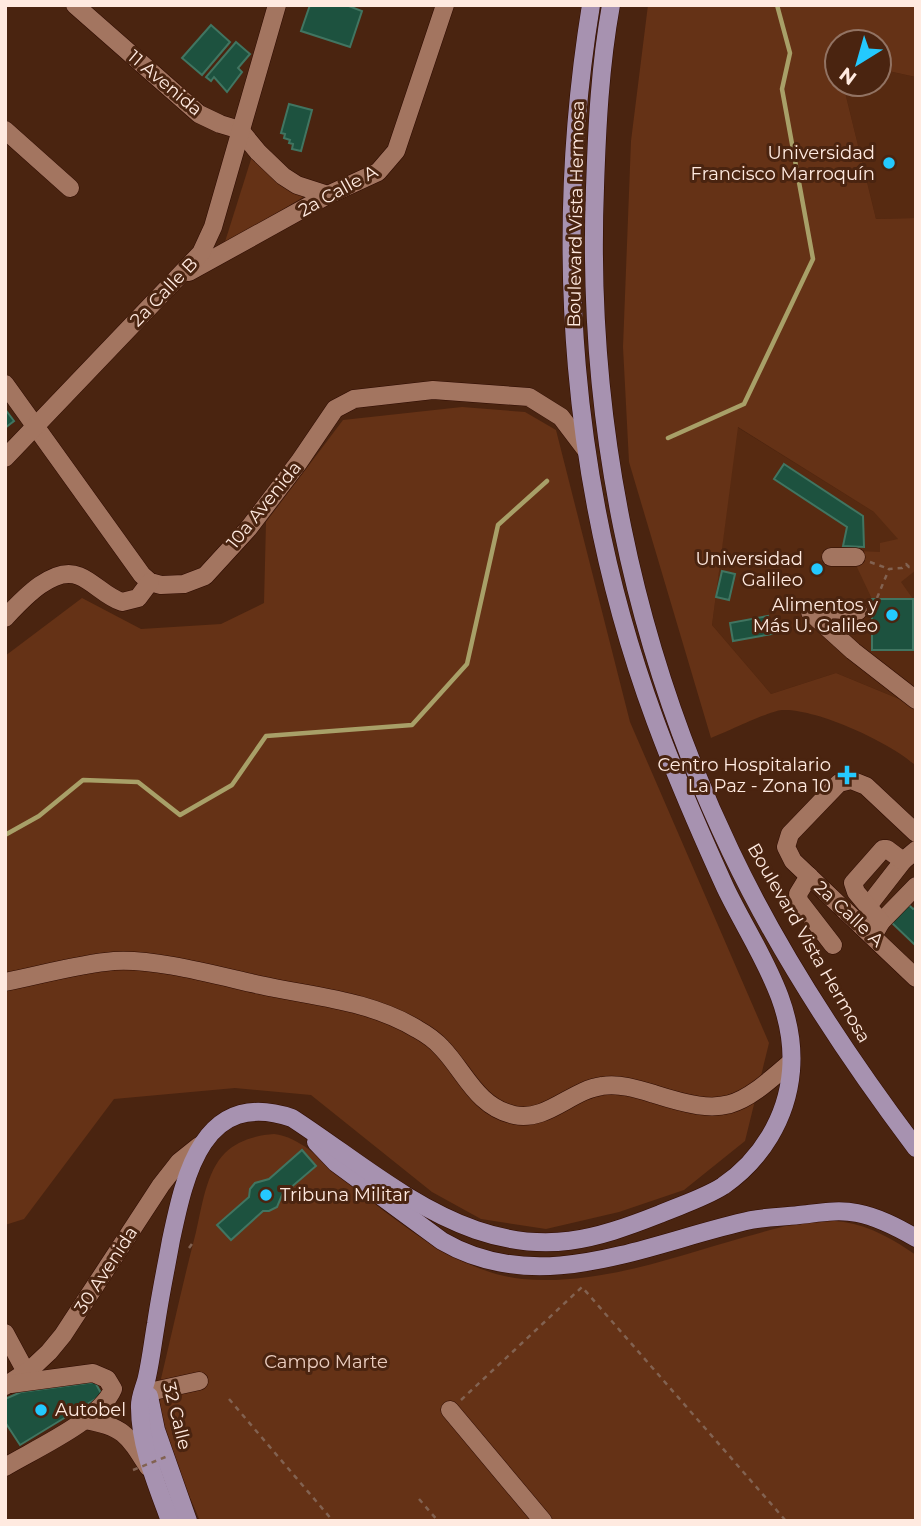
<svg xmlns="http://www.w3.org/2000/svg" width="921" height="1526" viewBox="0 0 921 1526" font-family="Montserrat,sans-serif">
<rect width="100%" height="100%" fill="#4a2410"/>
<g fill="#572a11">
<polygon points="879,69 916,77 916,218 876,219 843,84 879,84"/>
<polygon points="737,427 874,512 916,509 916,706 836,673 771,694 712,625"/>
</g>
<g fill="#653216">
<path d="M648 5H916V77L879 69V42H837V84H843L876 219 916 218V570L901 582 913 599H872L855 563 857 551 880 552V543L898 539 874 512 738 427 712 625 771 694 836 673 916 706V766C892 743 816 708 782 710 769 711 727 732 711 738L629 462 623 347 631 141Z"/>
<polygon points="253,153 305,196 224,245"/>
<polygon points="462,407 525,412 556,430 630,722 769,1043 745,1141 684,1190 619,1212 546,1229 481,1219 432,1192 311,1095 235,1088 114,1099 24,1219 5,1225 5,656 82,598 141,629 221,624 264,603 266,522 343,420"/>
<path d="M274 1134C300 1137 320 1159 340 1176 391 1217 456 1272 522 1279 598 1286 674 1257 745 1237 778 1228 810 1217 844 1222 871 1226 894 1240 916 1255V1521H200C184 1481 154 1426 160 1383 172 1333 183 1282 196 1232 202 1207 206 1172 225 1153 238 1140 257 1135 274 1134Z"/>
</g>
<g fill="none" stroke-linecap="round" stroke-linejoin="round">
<g stroke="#a8a068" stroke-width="4.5">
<polyline points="668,438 744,404 813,259 782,89 790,53 777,5"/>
<polyline points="5,835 39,816 83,780 138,782 180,815 232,785 266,736 412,725 467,664 498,525 547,481"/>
</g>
</g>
<g fill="#1d523f" stroke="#417561" stroke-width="2">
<polygon points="310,5 346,5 362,11 350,47 301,31"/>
<polygon points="211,25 230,42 202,75 182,58"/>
<polygon points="236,42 250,54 238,68 242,72 227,92 214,77 211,81 206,77"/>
<polygon points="289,104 312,110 301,151 292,149 293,144 289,143 290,140 284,138 285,134 281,133"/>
<polygon points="5,409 14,421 5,428"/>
<polygon points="784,464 863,516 864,547 843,546 847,527 774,479"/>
<polygon points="722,571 735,574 729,600 716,597"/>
<rect x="872" y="599" width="41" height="51"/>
<polygon points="768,616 772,634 733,641 730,623"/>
<polygon points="908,904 913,909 916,907 916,946 891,922"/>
<polygon points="302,1150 316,1166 282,1195 277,1207 269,1211 263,1211 231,1240 217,1225 249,1197 250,1189 255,1183 269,1179"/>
<polygon points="95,1382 102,1395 20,1445 5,1422 5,1399 21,1392"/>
</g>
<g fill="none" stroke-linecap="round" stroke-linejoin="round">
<g stroke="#2e0b00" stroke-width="19">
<g id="minor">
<polyline points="75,5 199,114 220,124 240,130 258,152 283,176 297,185 328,195"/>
<polyline points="5,130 70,188"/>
<polyline points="189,272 328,195 378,172 396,151 445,5"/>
<polyline points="5,384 142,575 150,582 161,585 184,584 205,576 248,529 299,462 335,409 354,399 433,390 529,397 561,417 586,450"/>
<polyline points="5,458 201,253 213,227 277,5"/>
<polyline points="831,557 856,557"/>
<polyline points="810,612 853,651 916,700"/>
<path d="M5 618C21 601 53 565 79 576 94 582 106 597 122 602L138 598 150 582"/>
<polyline points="819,620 829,609 858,611"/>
<polyline points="916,833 866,786 851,780 839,783 790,834 786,847 793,861 916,978"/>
<polyline points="809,876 798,894 799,901 833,945"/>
<polyline points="868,906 903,861"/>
<polyline points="881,922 916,886"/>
<polyline points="873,936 881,922 856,892 853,883 883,849 887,849 903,861 916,850"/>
<path d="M5 982C41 975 78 964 114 961 155 958 219 976 260 985 314 997 369 1000 417 1029 426 1034 435 1040 442 1048 465 1072 477 1107 514 1115 547 1122 571 1090 602 1086 619 1083 638 1089 654 1094 726 1117 737 1109 791 1062"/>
<polyline points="5,1333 26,1372"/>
<polyline points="5,1386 32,1368 49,1352 63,1335 161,1185 179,1162 199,1146"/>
<polyline points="149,1392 199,1381"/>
<polyline points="450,1410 543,1521"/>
<path d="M85 1420C123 1426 128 1435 148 1467"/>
<path d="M5 1467C35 1449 100 1420 113 1389L107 1379 93 1373 11 1384"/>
</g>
</g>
<g stroke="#2e0b00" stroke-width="19">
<g id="major">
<path d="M611 5C600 66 597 126 595 188 586 417 632 645 731 852 781 957 846 1055 916 1148"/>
<path d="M316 1142 336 1163 442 1241C541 1299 650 1242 751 1220 767 1217 783 1217 799 1215 818 1213 838 1209 857 1213 878 1217 897 1227 916 1238"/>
<polyline points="149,1396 156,1430 188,1521"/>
<path d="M170 1521C157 1485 140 1446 140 1408 139 1397 145 1387 147 1377 151 1359 153 1341 156 1324 160 1296 166 1268 171 1240 185 1174 203 1088 292 1118 352 1157 408 1206 476 1230 546 1254 594 1240 660 1214 681 1205 704 1198 723 1186 761 1160 787 1118 791 1071 797 1002 753 946 725 887 700 832 676 777 655 720 571 492 552 244 591 5"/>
</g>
</g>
<g stroke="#826251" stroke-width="2.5" stroke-dasharray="5 5" stroke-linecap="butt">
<polyline points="870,562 889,569"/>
<polyline points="877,598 889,569 902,568 906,564 909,567 916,567"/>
<polyline points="189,1248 194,1241"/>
<polyline points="229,1399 333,1521"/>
<polyline points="461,1400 582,1287 786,1521"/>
<polyline points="419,1499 438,1521"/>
</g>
<use href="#minor" stroke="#a37560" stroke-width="18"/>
<use href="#major" stroke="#a792b0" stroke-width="18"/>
<polyline stroke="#826251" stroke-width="2.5" stroke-dasharray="5 5" stroke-linecap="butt" points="133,1470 168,1456"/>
</g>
<g fill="#24c9fe" stroke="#4a2410" stroke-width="2.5">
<circle cx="889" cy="163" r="7"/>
<circle cx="817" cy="569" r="7"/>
<circle cx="892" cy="615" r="7"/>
<path d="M843.5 764.5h7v7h7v7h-7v7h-7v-7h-7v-7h7z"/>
<circle cx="266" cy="1195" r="7"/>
<circle cx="41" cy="1410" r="7"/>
</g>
<g text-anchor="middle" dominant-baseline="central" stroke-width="6" stroke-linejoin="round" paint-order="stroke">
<g font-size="18" fill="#ffeae0" stroke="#4a2410">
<text transform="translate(165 83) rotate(40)">11 Avenida</text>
<text transform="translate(338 191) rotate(-29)">2a Calle A</text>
<text transform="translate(576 214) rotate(-89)">Boulevard Vista Hermosa</text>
<text transform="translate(164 292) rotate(-46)">2a Calle B</text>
<text transform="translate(264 505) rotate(-51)">10a Avenida</text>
<text transform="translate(849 914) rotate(43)">2a Calle A</text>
<text transform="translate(809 943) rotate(60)">Boulevard Vista Hermosa</text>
<text transform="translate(106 1270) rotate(-57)">30 Avenida</text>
<text transform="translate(177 1416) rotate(76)">32 Calle</text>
</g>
<g font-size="18" fill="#ffeae0" stroke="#4a2410" text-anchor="end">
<text x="875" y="153">Universidad<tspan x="875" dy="21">Francisco Marroquín</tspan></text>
<text x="803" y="559">Universidad<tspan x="803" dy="21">Galileo</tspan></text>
<text x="878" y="605">Alimentos y<tspan x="878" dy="21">Más U. Galileo</tspan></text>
<text x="831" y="765">Centro Hospitalario<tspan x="831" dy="21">La Paz - Zona 10</tspan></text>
<text x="280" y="1195" text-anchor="start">Tribuna Militar</text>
<text x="55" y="1410" text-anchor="start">Autobel</text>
</g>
<g font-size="18" fill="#eccec0" stroke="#4a2410">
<text x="326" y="1362">Campo Marte</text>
</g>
</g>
<rect width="921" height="1526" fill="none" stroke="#ffeae0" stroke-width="14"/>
<g transform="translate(858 63) rotate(217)"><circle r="33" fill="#4a2410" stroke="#927363" stroke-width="2"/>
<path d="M0-5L12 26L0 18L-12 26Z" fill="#24c9fe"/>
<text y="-10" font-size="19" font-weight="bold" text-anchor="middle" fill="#ffeae0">N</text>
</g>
</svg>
